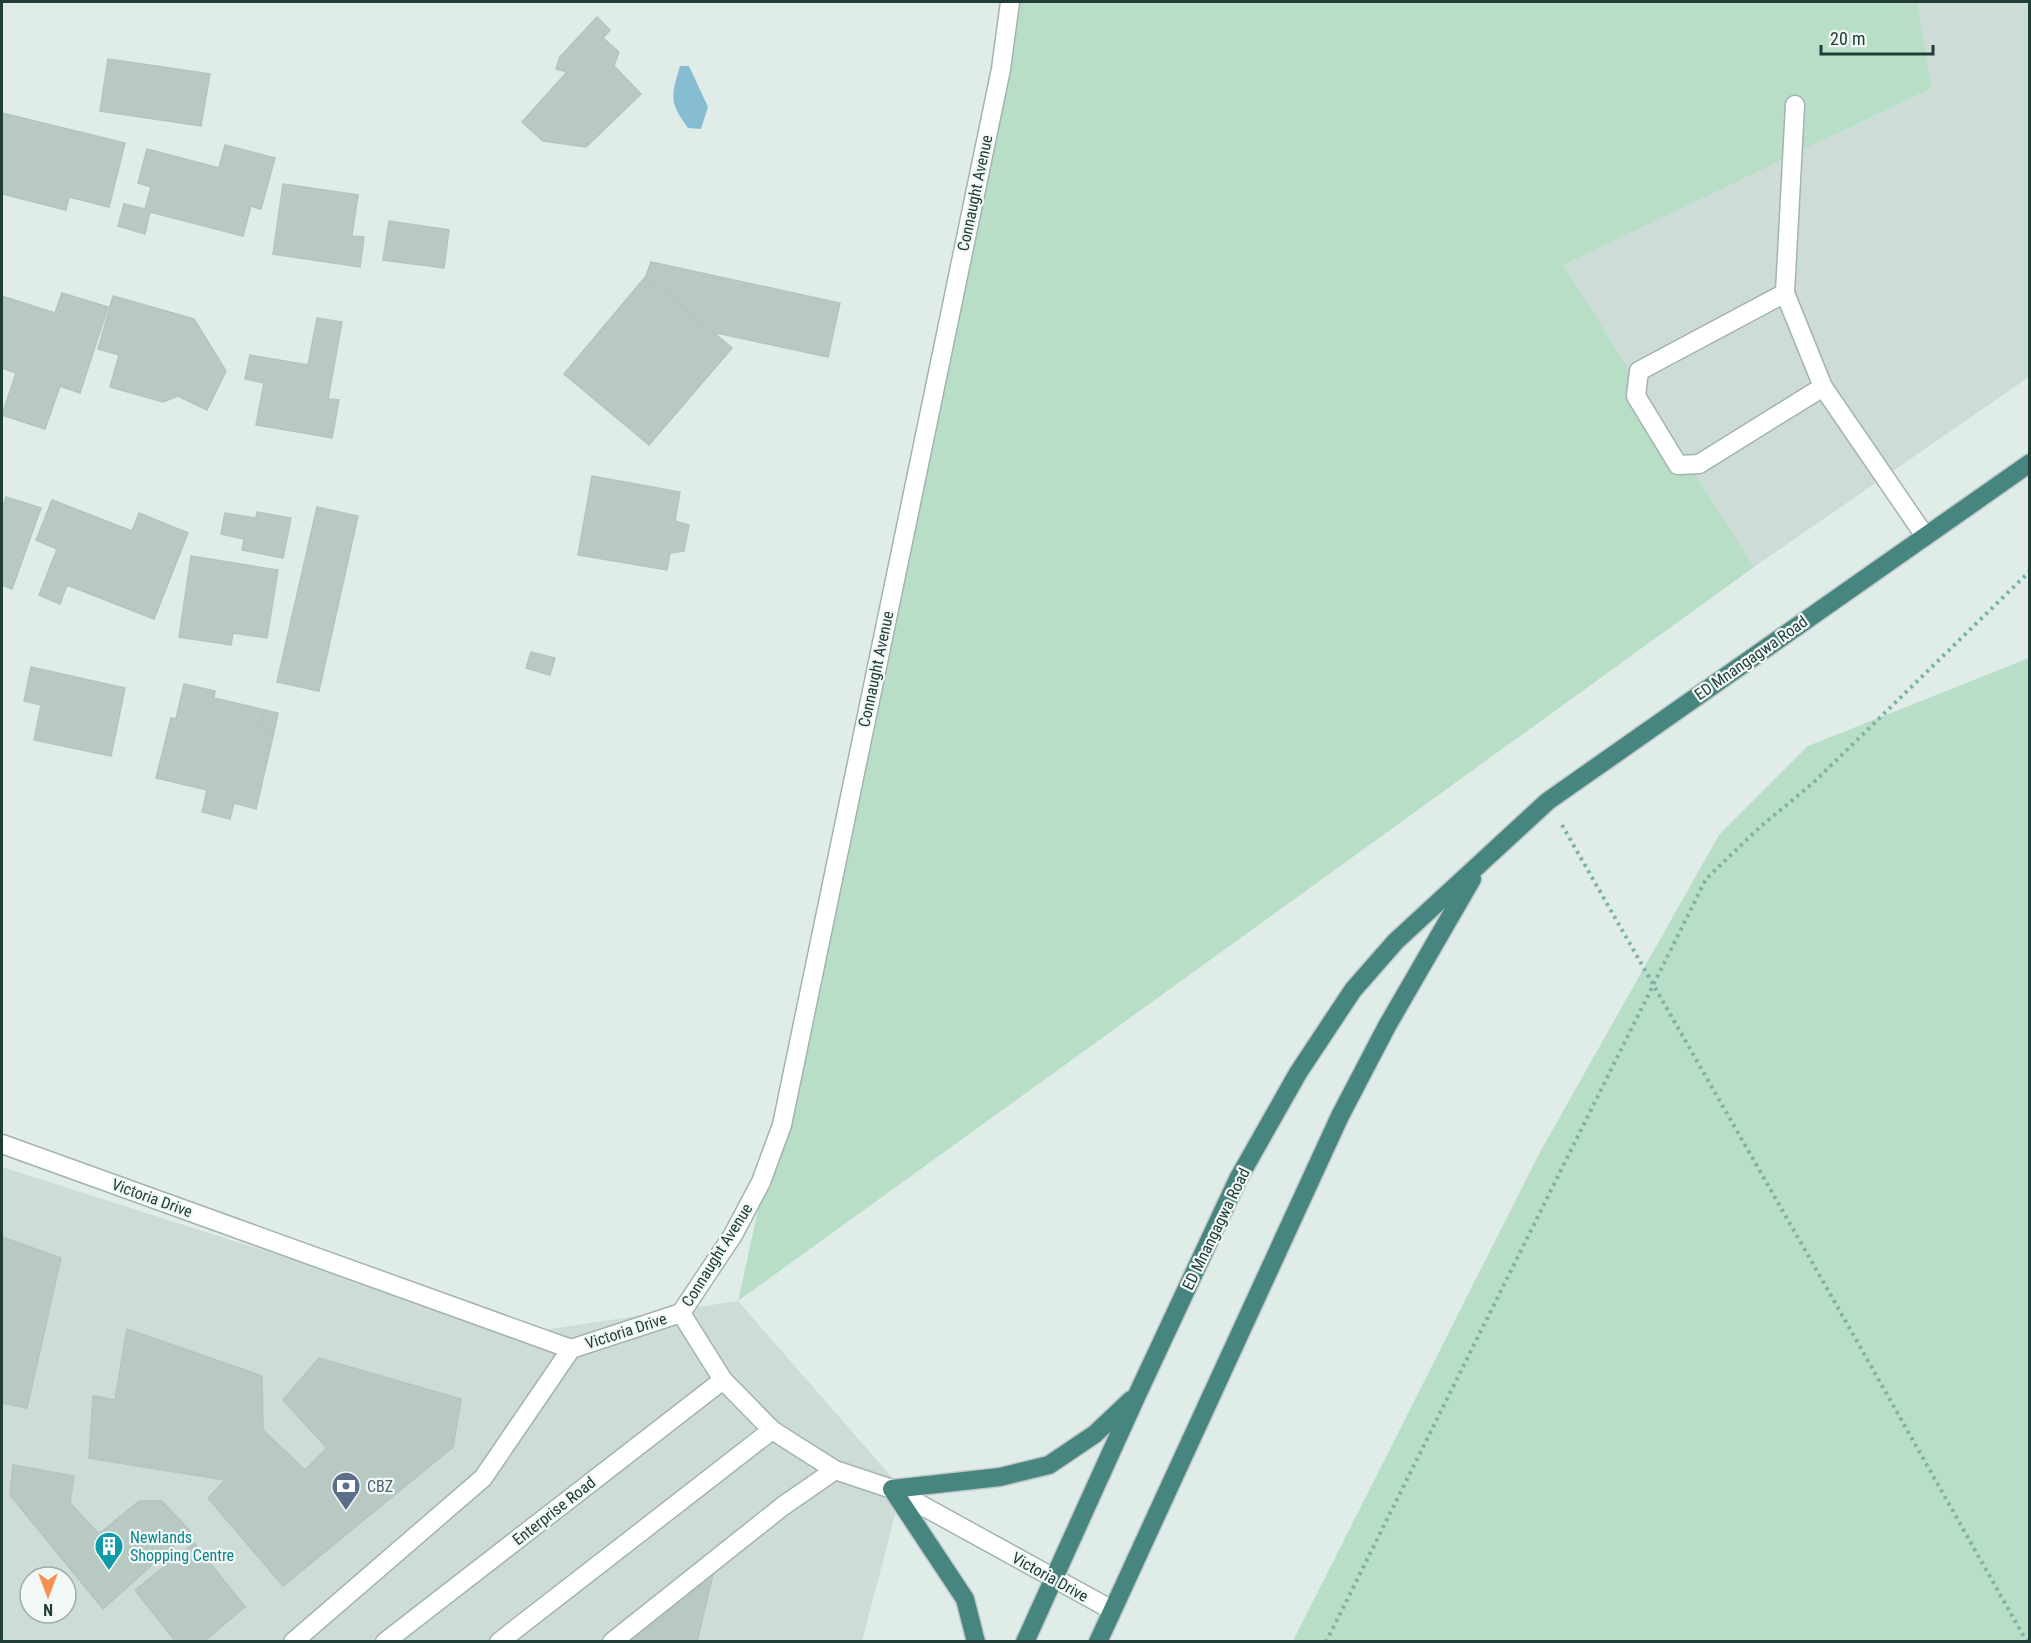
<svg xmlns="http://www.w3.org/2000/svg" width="2031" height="1643" viewBox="0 0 2031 1643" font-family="'Roboto Condensed',sans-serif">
<rect width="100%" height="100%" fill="#e0ece8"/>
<g fill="#cedcd7" fill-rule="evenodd">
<polygon points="1917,2 2029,2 2029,377 1754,567 1562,265 1932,88"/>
<path d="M2 1167 523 1333 738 1301 902 1489 862 1641H2ZM30 1577H66V1613H30Z"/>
</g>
<g fill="#b8dec7">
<polygon points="1016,2 1917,2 1932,88 1563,265 1754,567 738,1301 961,288"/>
<polygon points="2029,658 2029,1641 1293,1641 1540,1152 1719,835 1808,746"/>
</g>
<path fill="#86bdd3" d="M680 66H689L708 107 701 129 688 128C669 102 671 96 680 66Z"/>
<g fill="#b8c9c4" stroke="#b2c5c0" stroke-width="1.5">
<polygon points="597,17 610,30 603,38 619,52 614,66 641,94 586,147 543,141 522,122 567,72 556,69 560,57"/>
<polygon points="108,59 210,74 201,126 100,111"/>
<polygon points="2,113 125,143 109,207 69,197 66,210 2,194"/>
<polygon points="225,145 275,158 261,209 251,206 243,236 150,212 145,234 118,226 124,204 145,209 151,187 138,183 147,149 219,168"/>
<polygon points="283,184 358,195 352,236 364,237 360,267 273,254"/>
<polygon points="389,221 449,230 444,268 383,260"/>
<polygon points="651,262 840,303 828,357 712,332 646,276"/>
<polygon points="646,276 732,348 649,445 564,374"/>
<polygon points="62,293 108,307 80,393 60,386 45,429 2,415 16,373 2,368 2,296 55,313"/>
<polygon points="113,296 194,319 226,371 207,410 178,396 163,402 110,387 119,355 98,349"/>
<polygon points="317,318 342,322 328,399 339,400 332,438 256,425 264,383 245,379 250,355 308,365"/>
<polygon points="592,476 680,492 675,521 689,525 684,551 670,553 667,570 578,555"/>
<polygon points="6,497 41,508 12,589 2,585 2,509"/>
<polygon points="52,500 132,531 139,513 188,533 154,619 67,585 60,604 39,595 57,549 36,540"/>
<polygon points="317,507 358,516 319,691 277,682"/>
<polygon points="257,512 291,518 283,558 242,550 244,539 221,534 225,513 256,518"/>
<polygon points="191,556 278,570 267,638 233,633 231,645 179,637"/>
<polygon points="531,652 555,658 550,675 526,668"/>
<polygon points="31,667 125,688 111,756 34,740 41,705 24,701"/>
<polygon points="184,684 215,691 214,698 265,710 260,729 274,732 256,809 234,803 230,819 202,812 207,790 156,778 171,718 176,719"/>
<polygon points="265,710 278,713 274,732 260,729"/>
<polygon points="2,1237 61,1258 27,1408 2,1403"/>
<polygon points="127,1329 262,1376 263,1430 305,1470 327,1448 283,1400 319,1358 461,1399 453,1447 283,1586 208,1498 225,1480 89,1458 93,1396 115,1400"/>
<polygon points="13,1465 74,1476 70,1503 99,1534 139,1501 162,1501 190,1531 103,1609 10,1495"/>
<polygon points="194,1543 245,1607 203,1642 176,1642 135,1590"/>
<polygon points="715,1566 697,1642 623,1642"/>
</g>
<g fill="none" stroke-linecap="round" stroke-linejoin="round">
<g stroke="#a3b4b0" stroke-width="21">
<g id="service">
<polyline points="1795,105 1785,293 1823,387 1925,536"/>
<polyline points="1785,293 1639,371 1636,396 1678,465 1699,464 1823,387"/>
<polyline points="293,1642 483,1478 571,1349 681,1313 723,1380"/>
<polyline points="612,1642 783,1506 835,1470"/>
</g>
</g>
<g stroke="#a3b4b0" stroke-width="21">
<g id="minor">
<polyline points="2,1144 571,1349"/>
<polyline points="681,1313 733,1235 761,1182 782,1125 1001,69 1010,2"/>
</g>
</g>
<g stroke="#a3b4b0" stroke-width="21">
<g id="tertiary">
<polyline points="385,1642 723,1380 772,1430 835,1470 892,1489 1112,1610"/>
<polyline points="499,1642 772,1430"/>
</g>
</g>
<g stroke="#c1c9c8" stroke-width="21">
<g id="trunk">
<polyline points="976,1642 965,1599 892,1489 1000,1477 1049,1465 1095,1434 1131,1400"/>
<polyline points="1025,1642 1137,1395 1238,1179 1298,1073 1353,990 1396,941 1548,801 2030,463"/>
<polyline points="1098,1642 1340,1116 1387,1026 1472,879"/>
</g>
</g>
<g stroke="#7fb1a7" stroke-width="4" stroke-dasharray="3 4.5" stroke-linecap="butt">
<polyline points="1562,825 1833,1299 2027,1642"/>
<polyline points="1326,1642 1706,879 1760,827 1813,783 2030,571"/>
</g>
<use href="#service" stroke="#fff" stroke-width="18"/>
<use href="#minor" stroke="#fff" stroke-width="18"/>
<use href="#tertiary" stroke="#fff" stroke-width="18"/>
<use href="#trunk" stroke="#478680" stroke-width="18"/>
</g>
<defs>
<g id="bank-pin" transform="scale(1.5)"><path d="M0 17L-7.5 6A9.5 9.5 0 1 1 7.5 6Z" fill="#5c6f8a" stroke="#f1f8f5"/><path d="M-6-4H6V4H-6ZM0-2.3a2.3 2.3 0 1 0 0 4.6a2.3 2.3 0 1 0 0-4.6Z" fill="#fff"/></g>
<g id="building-pin" transform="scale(1.5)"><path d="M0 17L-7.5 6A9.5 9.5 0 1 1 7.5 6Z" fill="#0f9aa8" stroke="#f1f8f5"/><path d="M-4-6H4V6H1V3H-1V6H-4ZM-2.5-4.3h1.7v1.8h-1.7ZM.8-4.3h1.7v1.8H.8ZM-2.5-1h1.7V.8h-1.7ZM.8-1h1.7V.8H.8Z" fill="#fff"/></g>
</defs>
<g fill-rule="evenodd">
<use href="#bank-pin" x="346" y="1486"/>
<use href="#building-pin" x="109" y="1546"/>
</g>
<g text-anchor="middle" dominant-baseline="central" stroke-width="4.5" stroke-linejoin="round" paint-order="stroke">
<g font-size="16" fill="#203d39" stroke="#f1f8f5">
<text transform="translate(975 193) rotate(-78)">Connaught Avenue</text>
<text transform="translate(1751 658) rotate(-35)">ED Mnangagwa Road</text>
<text transform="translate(876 669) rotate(-78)">Connaught Avenue</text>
<text transform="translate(152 1198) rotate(20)">Victoria Drive</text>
<text transform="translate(1216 1229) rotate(-64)">ED Mnangagwa Road</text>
<text transform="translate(717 1255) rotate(-58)">Connaught Avenue</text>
<text transform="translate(626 1331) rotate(-18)">Victoria Drive</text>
<text transform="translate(554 1511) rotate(-38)">Enterprise Road</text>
<text transform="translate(1050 1577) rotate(29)">Victoria Drive</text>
</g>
<g font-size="16" fill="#4e5e75" stroke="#f1f8f5" text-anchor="start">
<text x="367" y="1486">CBZ</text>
</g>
<g font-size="16" fill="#0d838f" stroke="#f1f8f5" text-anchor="start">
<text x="130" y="1537">Newlands<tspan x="130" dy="18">Shopping Centre</tspan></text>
</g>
</g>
<rect width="2031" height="1643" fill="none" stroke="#203d39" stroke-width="6"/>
<g transform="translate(48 1595) rotate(180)"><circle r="28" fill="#f1f8f5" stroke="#9dadaa" stroke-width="1.5"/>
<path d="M0-4.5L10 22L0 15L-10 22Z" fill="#f79053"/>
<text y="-9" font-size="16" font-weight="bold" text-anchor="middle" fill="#203d39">N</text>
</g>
<path d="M1821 45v9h112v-9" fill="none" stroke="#203d39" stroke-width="3"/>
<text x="1830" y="45" font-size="18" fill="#203d39" stroke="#f1f8f5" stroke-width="4.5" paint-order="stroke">20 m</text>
</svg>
